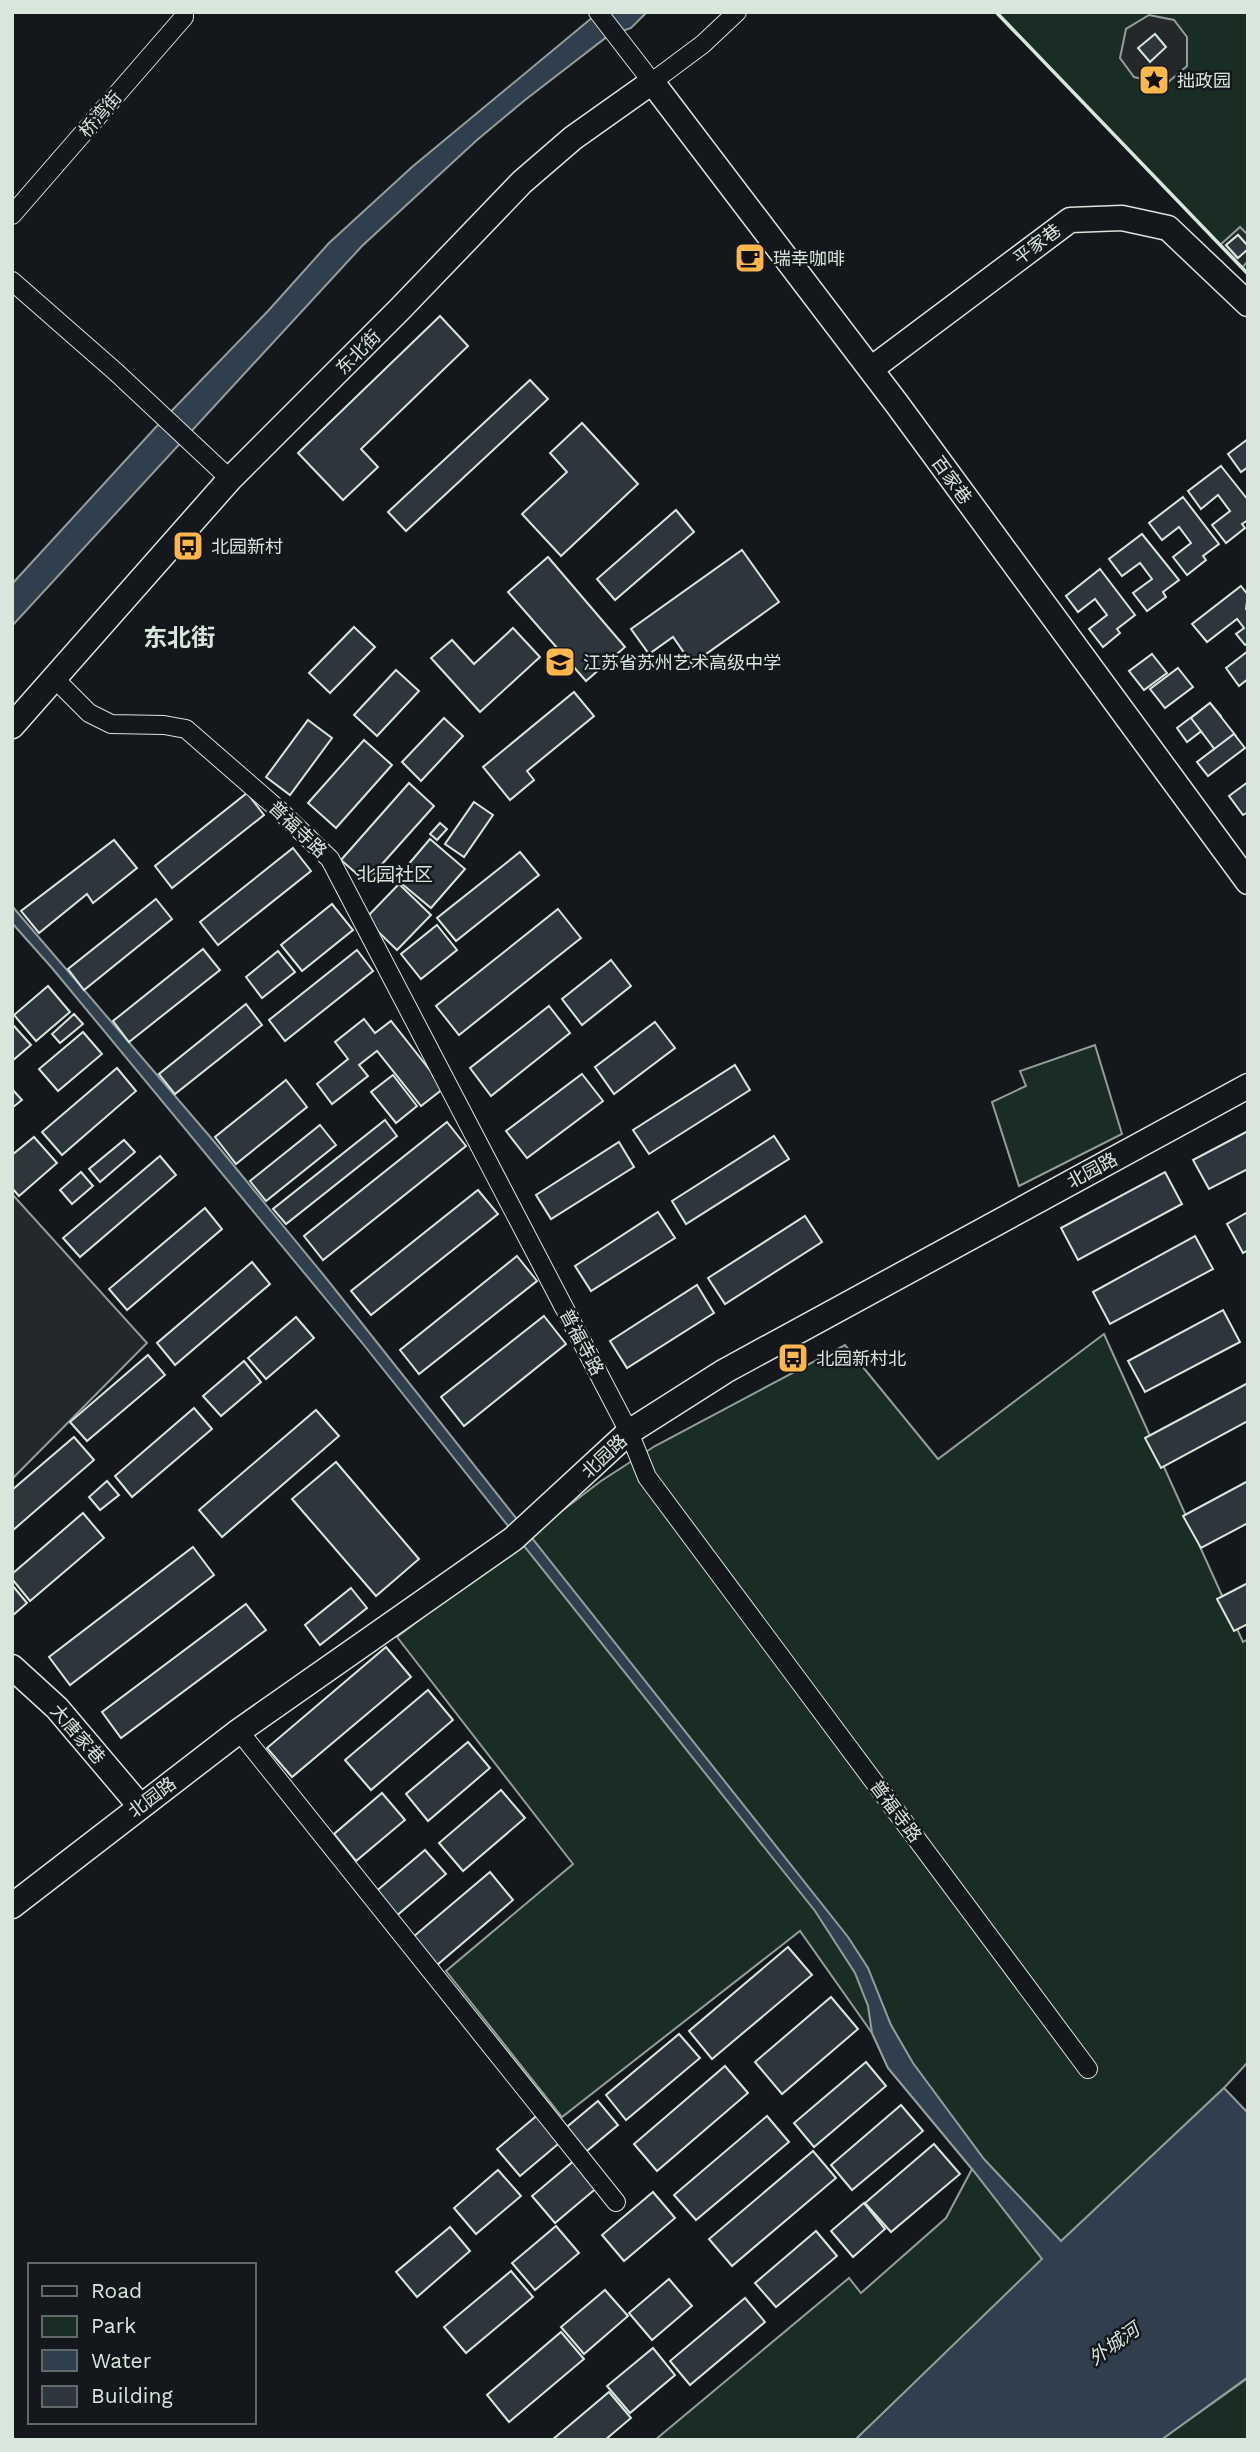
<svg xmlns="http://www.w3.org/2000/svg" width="1260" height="2452" viewBox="0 0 1260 2452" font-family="'Work Sans','Noto Sans SC',sans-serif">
<rect width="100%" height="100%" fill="#14181c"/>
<g fill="#1a2d24" stroke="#939e99" stroke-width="2">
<polygon points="996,12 1248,12 1248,274 1242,268"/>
<polygon points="1095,1045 1122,1134 1019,1186 992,1102 1026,1086 1020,1071"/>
<polygon points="1104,1334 1243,1642 1248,1639 1248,2062 1224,2088 855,2440 655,2440 849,2278 861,2293 946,2218 972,2169 888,2068 872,2033 800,1931 562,2117 446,1971 573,1864 397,1637 601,1481 655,1446 845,1345 938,1459"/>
<polygon points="1248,2378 1248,2440 1161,2440 1169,2434"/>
</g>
<g fill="#24282b" stroke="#939e99" stroke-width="2">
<polygon points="1149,15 1174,20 1187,37 1187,66 1166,84 1134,77 1120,58 1126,29"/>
<polygon points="1240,227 1248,235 1248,246 1238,235 1226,245 1237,258 1248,249 1248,261 1242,268 1220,245"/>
<polygon points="12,1194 147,1343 12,1479"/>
</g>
<g fill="#2f3f4d" stroke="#939e99" stroke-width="2">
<polygon points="599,12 647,12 631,28 608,36 525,100 477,140 362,246 12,626 12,584 156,427 268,311 329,243 412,167"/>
<polygon points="12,906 212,1139 326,1278 848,1937 868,1968 891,2025 913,2063 984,2159 1061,2241 1224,2088 1248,2113 1248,2377 1161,2440 855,2440 1042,2259 972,2169 888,2068 872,2033 868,2006 855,1973 815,1911 363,1344 52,968 12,923"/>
</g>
<g fill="#2c363c" stroke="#d8e6dc" stroke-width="2">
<polygon points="1155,34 1166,47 1150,62 1138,48"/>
<polygon points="1238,235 1248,246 1248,249 1238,258 1226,245"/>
<polygon points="440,316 468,346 361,449 378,467 343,500 298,453"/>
<polygon points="530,380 548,399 406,531 388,512"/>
<polygon points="582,423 638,484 561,556 522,514 567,472 550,453"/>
<polygon points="1248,439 1248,467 1241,472 1228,454"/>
<polygon points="1221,466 1248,500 1248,520 1242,524 1245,528 1226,543 1212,525 1230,511 1218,495 1201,509 1188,491"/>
<polygon points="1183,497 1219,544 1203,556 1206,560 1187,575 1173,557 1191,543 1179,527 1162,540 1149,523"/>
<polygon points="676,510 694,532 615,600 597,579"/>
<polygon points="1142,534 1179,580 1163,592 1166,597 1147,611 1133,593 1152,579 1140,563 1122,576 1109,559"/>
<polygon points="742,550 779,602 692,664 673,637 649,654 631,629"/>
<polygon points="548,557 625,647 586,681 508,592"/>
<polygon points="1100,569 1135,615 1117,629 1120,633 1103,647 1089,629 1107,615 1095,599 1078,612 1066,596"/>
<polygon points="1241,586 1248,595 1246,609 1248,611 1248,643 1245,645 1236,634 1244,628 1237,619 1207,642 1192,624"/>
<polygon points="354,627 375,647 330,693 309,673"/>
<polygon points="513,628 540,657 480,712 431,658 452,640 474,664"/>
<polygon points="1248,651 1248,679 1239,686 1226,668"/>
<polygon points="1152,654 1167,673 1144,690 1129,671"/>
<polygon points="1178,668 1193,687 1165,708 1150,689"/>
<polygon points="396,670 419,691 377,736 354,715"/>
<polygon points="574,692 594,716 527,771 534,780 510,800 483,767"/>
<polygon points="1210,703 1221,716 1187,742 1177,728"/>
<polygon points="1210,703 1236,736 1216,751 1191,718"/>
<polygon points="444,718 463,736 421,781 402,762"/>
<polygon points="308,720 332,738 290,795 266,777"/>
<polygon points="1234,734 1245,748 1208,776 1197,762"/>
<polygon points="364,740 392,765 336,828 308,803"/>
<polygon points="1248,782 1248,812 1243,815 1229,796"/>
<polygon points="409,783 434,806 366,882 341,860"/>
<polygon points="247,793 264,815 172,888 155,866"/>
<polygon points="474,802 493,815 464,857 445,844"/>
<polygon points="440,823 447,829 437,840 430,834"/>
<polygon points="430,839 465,869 431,908 396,879"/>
<polygon points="114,840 137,868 93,903 87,894 39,933 21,911"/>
<polygon points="293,848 311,871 218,945 200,922"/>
<polygon points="520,852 539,875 456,941 437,918"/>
<polygon points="399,884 431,915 397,950 365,919"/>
<polygon points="156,899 172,919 84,990 68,969"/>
<polygon points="332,904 353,930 302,971 281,945"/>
<polygon points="558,909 581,938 459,1035 436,1006"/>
<polygon points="437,925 457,950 421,979 401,954"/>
<polygon points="203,949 220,970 129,1042 113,1021"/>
<polygon points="357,950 373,971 285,1041 269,1020"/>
<polygon points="278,951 295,972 262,998 246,977"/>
<polygon points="611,960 631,986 582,1025 562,999"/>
<polygon points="48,986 70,1012 36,1041 14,1015"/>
<polygon points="246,1004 262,1025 175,1094 159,1074"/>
<polygon points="549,1006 570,1033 491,1096 470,1068"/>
<polygon points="74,1014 83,1024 60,1043 52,1034"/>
<polygon points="364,1019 375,1033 391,1021 444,1088 421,1106 377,1051 359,1065 368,1076 332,1104 317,1084 348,1059 335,1042"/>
<polygon points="655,1022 675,1048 614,1094 595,1067"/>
<polygon points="14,1026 31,1045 12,1061 12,1027"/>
<polygon points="83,1032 102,1054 58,1091 39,1069"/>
<polygon points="735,1065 750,1090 649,1154 633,1130"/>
<polygon points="117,1068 136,1091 62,1155 42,1132"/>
<polygon points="582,1074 603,1101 527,1158 506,1131"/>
<polygon points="393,1075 417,1106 396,1123 371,1092"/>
<polygon points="286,1080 307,1107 236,1164 215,1137"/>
<polygon points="12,1089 22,1100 12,1108"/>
<polygon points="385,1120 397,1136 286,1224 273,1209"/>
<polygon points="447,1122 466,1146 323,1260 304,1236"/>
<polygon points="320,1125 336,1145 266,1201 250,1181"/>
<polygon points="1248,1131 1248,1169 1209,1189 1193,1160"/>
<polygon points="774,1136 789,1159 686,1224 672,1201"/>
<polygon points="34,1137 57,1163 19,1196 12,1188 12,1155"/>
<polygon points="124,1140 135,1152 100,1182 89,1169"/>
<polygon points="619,1142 634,1167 551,1219 536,1195"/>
<polygon points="160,1156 176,1175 80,1257 63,1238"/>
<polygon points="81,1172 93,1186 72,1204 60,1190"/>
<polygon points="1165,1172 1182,1204 1078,1260 1061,1228"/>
<polygon points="478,1190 498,1214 371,1315 351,1291"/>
<polygon points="205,1208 222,1229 127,1310 109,1289"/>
<polygon points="658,1212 675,1238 591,1291 575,1266"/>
<polygon points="1248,1212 1248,1250 1243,1253 1227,1224"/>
<polygon points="805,1216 822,1242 725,1304 708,1278"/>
<polygon points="1195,1236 1213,1269 1110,1324 1093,1292"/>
<polygon points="517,1256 537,1281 419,1374 400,1350"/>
<polygon points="252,1262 270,1284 175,1365 157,1343"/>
<polygon points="697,1285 714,1313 627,1368 610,1341"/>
<polygon points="1223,1310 1240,1342 1145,1392 1128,1361"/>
<polygon points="544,1316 566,1344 464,1426 441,1397"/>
<polygon points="296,1317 314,1338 266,1379 248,1358"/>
<polygon points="148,1355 165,1375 87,1441 70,1422"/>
<polygon points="244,1361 261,1382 221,1416 203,1396"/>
<polygon points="1248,1383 1248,1421 1161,1468 1145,1438"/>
<polygon points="194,1408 212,1429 132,1497 115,1476"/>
<polygon points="316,1410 339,1436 222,1537 199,1510"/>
<polygon points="74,1437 94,1460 12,1531 12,1490"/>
<polygon points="336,1462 419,1559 376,1596 292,1499"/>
<polygon points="107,1481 119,1495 100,1510 89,1497"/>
<polygon points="1248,1481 1248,1523 1201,1548 1183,1516"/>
<polygon points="83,1513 104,1538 30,1601 12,1579 12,1574"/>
<polygon points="193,1547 214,1575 70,1685 49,1657"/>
<polygon points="1248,1583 1248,1624 1234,1631 1217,1599"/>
<polygon points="12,1585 27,1603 12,1616"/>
<polygon points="351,1588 367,1608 320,1645 305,1625"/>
<polygon points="246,1604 266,1630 121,1738 102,1712"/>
<polygon points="386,1647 411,1677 292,1777 267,1748"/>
<polygon points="428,1690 453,1720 371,1790 345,1760"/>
<polygon points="468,1742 490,1768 428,1821 406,1794"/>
<polygon points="501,1790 525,1818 463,1871 439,1843"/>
<polygon points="382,1793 405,1820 356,1861 334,1834"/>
<polygon points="425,1850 446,1874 395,1917 374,1893"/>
<polygon points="490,1872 513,1900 437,1965 413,1937"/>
<polygon points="788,1947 812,1975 712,2059 689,2031"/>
<polygon points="831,1997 858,2029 782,2094 755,2062"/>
<polygon points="679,2034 700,2058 626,2120 606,2095"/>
<polygon points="866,2062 886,2086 814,2147 794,2123"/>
<polygon points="725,2066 748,2093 657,2171 634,2144"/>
<polygon points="598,2101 618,2125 582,2155 562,2131"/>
<polygon points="901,2105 923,2131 852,2190 831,2165"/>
<polygon points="540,2113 563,2140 520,2176 497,2149"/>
<polygon points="767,2116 789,2142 696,2220 674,2195"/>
<polygon points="934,2144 960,2174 891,2232 865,2203"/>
<polygon points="813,2151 836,2178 732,2266 709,2239"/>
<polygon points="576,2159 599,2186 555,2223 532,2196"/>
<polygon points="498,2170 521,2196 476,2234 454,2208"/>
<polygon points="653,2192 675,2218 624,2261 602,2235"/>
<polygon points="864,2203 885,2229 853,2257 831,2231"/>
<polygon points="556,2226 579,2253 535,2290 512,2263"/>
<polygon points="450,2227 470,2251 417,2297 396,2272"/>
<polygon points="816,2231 837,2256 776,2307 755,2283"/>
<polygon points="511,2271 533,2297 466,2353 444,2327"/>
<polygon points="669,2279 692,2306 652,2340 629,2313"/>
<polygon points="605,2290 628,2316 584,2354 561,2327"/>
<polygon points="745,2298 765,2322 690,2385 670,2361"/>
<polygon points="561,2332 584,2359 509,2422 487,2395"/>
<polygon points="653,2348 675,2375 630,2413 607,2386"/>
<polygon points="609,2392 631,2418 605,2440 552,2440"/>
</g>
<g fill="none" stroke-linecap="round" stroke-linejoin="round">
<g stroke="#d8e6dc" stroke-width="20">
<g id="street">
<polyline points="598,12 652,82 703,44 737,12"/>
<polyline points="12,215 184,17 184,12"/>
<polyline points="12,281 117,373 230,479"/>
<polyline points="54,678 89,713 111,724 164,725 186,729 279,810 330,859 629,1432 647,1477 1088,2069"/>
<polyline points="239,1731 616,2202"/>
</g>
</g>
<g stroke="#d8e6dc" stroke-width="27">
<g id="secondary">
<polyline points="871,369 1070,220 1122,218 1168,228 1248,304"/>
<polyline points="12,726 230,479 400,309 522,182 573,138 652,82 897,404 1248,882"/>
<polyline points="12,1667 57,1708 140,1806"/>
<polyline points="12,1906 239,1731 513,1539 629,1432 725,1371 1248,1086"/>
</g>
</g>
<use href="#street" stroke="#14181c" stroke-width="18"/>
<use href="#secondary" stroke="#14181c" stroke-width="24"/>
<polyline stroke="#d8e6dc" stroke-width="3.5" points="996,12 1248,274"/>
</g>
<defs>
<g id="sight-square" transform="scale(1.575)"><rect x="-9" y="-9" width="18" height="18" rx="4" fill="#ffb74d" stroke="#14181c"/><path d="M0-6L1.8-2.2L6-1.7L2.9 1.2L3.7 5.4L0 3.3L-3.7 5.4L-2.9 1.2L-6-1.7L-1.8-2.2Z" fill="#111"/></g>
<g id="cafe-square" transform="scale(1.575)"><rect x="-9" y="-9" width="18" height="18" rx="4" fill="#ffb74d" stroke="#14181c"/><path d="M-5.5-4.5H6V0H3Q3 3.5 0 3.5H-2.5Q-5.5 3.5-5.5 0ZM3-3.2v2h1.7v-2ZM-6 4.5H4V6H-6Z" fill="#111"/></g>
<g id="bus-square" transform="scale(1.575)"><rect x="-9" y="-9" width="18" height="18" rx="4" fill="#ffb74d" stroke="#14181c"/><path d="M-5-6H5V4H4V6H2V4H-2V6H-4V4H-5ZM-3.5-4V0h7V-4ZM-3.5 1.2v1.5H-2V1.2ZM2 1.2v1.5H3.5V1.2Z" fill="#111"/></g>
<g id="school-square" transform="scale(1.575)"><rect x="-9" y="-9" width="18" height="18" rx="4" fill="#ffb74d" stroke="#14181c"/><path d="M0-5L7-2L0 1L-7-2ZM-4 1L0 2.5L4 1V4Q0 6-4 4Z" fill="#111"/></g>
</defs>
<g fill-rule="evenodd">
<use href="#sight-square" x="1154" y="80"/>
<use href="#cafe-square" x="750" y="258"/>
<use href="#bus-square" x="188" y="546"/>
<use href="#school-square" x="560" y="662"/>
<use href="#bus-square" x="793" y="1358"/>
</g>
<g text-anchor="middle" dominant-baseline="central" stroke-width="5" stroke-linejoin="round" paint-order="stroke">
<g font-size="18" fill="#d8e6dc" stroke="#14181c" text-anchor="start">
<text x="1177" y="80">拙政园</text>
<text x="773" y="258">瑞幸咖啡</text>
<text x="211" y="546">北园新村</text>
<text x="583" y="662">江苏省苏州艺术高级中学</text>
<text x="816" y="1358">北园新村北</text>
</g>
<g font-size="18" fill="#d8e6dc" stroke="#14181c">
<text transform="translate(100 114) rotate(-49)">桥湾街</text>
<text transform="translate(1037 244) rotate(-37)">平家巷</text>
<text transform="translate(358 352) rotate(-45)">东北街</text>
<text transform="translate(952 480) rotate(54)">百家巷</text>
<text transform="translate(298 829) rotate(44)">普福寺路</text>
<text transform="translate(1092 1170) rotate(-28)">北园路</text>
<text transform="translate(582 1342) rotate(62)">普福寺路</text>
<text transform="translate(604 1456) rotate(-43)">北园路</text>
<text transform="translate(78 1734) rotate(49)">大唐家巷</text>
<text transform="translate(152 1797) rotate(-37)">北园路</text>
<text transform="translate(896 1811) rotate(53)">普福寺路</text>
</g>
<g font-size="19" fill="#d8e6dc" stroke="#14181c">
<text x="395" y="874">北园社区</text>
</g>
<g font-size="19" font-style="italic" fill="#d8e6dc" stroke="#14181c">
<text transform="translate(1114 2344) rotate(-36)">外城河</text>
</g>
<g font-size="24" font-weight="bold" fill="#d8e6dc" stroke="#14181c">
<text x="179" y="638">东北街</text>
</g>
</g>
<rect width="1260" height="2452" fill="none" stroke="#d8e6dc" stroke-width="28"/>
<rect x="28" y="2263" width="228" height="161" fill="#14181c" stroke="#626a69" stroke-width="2"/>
<rect x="42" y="2286" width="35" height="10" fill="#14181c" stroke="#626a69" stroke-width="2"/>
<text x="91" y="2298" font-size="21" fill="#d8e6dc">Road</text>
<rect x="42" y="2316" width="35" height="21" fill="#1a2d24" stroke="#626a69" stroke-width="2"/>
<text x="91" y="2333" font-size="21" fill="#d8e6dc">Park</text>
<rect x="42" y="2350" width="35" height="21" fill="#2f3f4d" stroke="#626a69" stroke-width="2"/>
<text x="91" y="2368" font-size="21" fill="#d8e6dc">Water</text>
<rect x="42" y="2386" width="35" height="21" fill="#2c363c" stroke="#626a69" stroke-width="2"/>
<text x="91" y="2403" font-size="21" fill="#d8e6dc">Building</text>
</svg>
